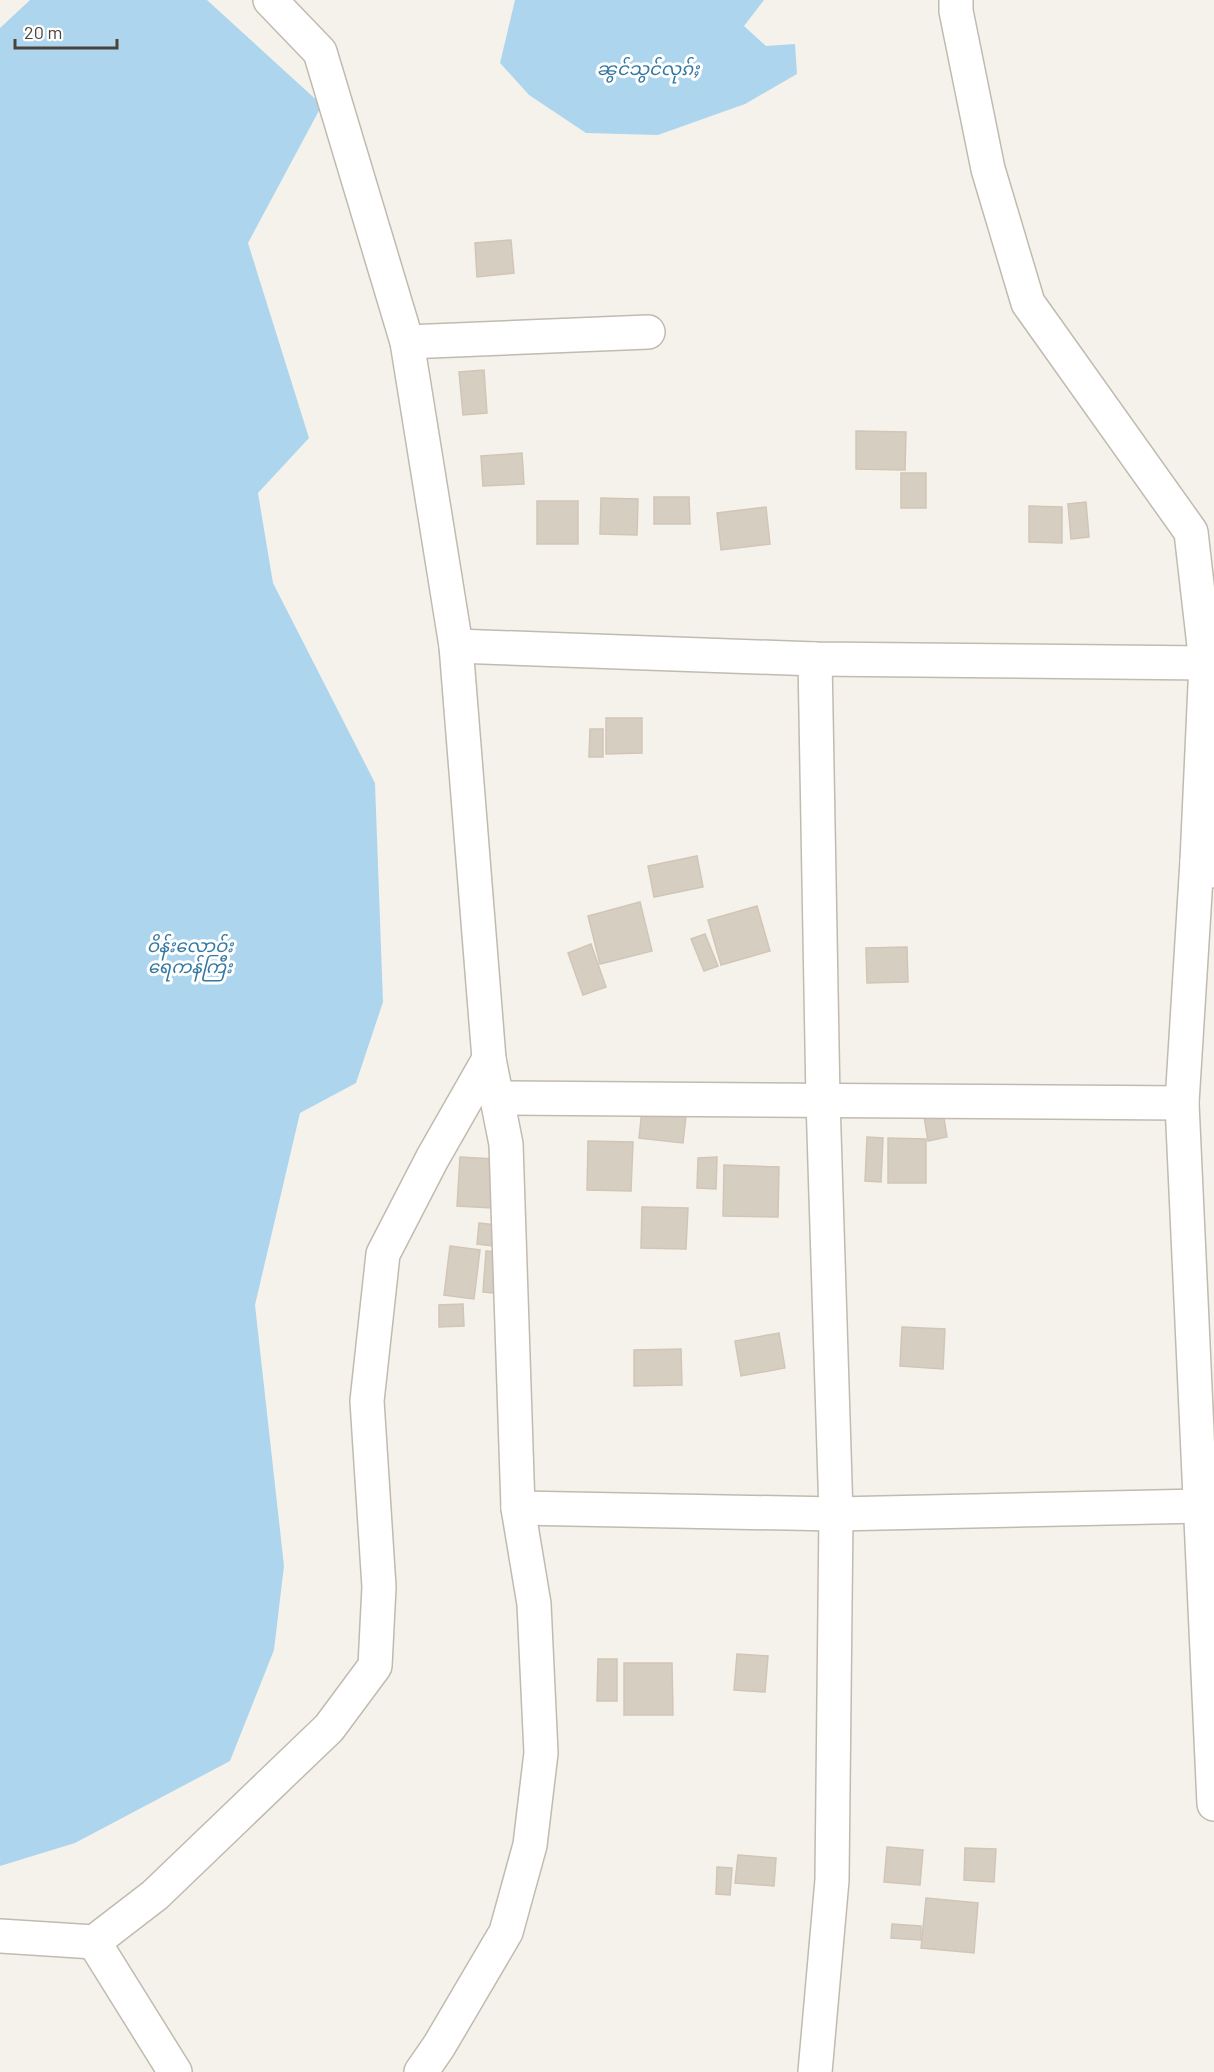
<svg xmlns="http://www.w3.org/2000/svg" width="1214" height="2072" viewBox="0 0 1214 2072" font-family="Barlow,'Noto Sans Myanmar',sans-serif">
<rect width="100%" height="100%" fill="#f5f2ec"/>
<g fill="#add6ee">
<polygon points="30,0 207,0 322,105 248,243 309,438 258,493 273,583 375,783 383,1002 356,1083 300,1113 255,1305 284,1566 274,1650 230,1761 75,1843 0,1866 0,28"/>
<polygon points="515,0 764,0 744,26 766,46 795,44 797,74 745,104 658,135 586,133 529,95 500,63"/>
</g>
<g fill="#d7cec2" stroke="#d1c5b6" stroke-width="1.5">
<polygon points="511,240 514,273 477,277 475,243"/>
<polygon points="484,370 487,413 463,415 459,372"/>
<polygon points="856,431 906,432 905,470 856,469"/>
<polygon points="522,453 524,484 483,486 481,456"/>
<rect x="901" y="473" width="25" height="35"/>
<polygon points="654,497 689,497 690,524 654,524"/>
<polygon points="601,498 638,499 637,535 600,534"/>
<rect x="537" y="501" width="41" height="43"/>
<polygon points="1086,502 1089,537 1071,539 1068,504"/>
<polygon points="1029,506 1062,507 1062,543 1029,542"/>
<polygon points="766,507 770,544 721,550 717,513"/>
<polygon points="606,718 642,718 642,753 606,754"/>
<polygon points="590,729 603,729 603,757 589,757"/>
<polygon points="697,856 703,887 654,897 648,866"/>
<polygon points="640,902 652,951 600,964 588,916"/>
<polygon points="757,906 770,951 721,965 708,920"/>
<polygon points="705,934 718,966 704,971 691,939"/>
<polygon points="591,944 606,987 583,995 568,953"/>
<polygon points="907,947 908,982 867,983 866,948"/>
<polygon points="942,1106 947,1137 928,1141 923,1110"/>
<polygon points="642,1110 686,1116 683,1143 639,1138"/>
<polygon points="867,1137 883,1138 881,1182 865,1181"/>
<polygon points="888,1138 926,1139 926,1183 888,1183"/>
<polygon points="588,1141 633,1142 631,1191 587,1190"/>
<polygon points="460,1157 494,1159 492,1208 457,1206"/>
<polygon points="717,1157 716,1189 697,1188 698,1158"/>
<polygon points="724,1165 779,1167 778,1217 723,1216"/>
<polygon points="642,1207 688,1208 686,1249 641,1248"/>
<polygon points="479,1223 505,1226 503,1247 477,1244"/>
<polygon points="450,1246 480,1250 474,1299 444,1295"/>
<polygon points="486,1251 508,1253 505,1294 483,1292"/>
<polygon points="463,1304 464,1326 439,1327 439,1305"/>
<polygon points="902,1327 945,1329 943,1369 900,1366"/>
<polygon points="779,1333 785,1368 741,1376 735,1341"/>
<polygon points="681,1349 682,1385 634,1386 634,1350"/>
<polygon points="737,1654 768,1656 765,1692 734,1690"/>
<polygon points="598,1659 617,1659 617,1701 597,1701"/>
<polygon points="624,1663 672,1663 673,1715 624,1715"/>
<polygon points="887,1847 923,1850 920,1885 884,1882"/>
<polygon points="965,1848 996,1849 994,1882 964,1880"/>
<polygon points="738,1855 776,1858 774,1886 735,1883"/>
<polygon points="717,1867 732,1868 730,1895 716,1894"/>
<polygon points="926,1898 978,1903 974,1953 921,1948"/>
<polygon points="892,1924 921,1926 921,1940 891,1938"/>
</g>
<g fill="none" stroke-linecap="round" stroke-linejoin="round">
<g stroke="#c1baaf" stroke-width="36">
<g id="street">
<polyline points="956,0 956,11 988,169 1028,303 1191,532 1206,663 1197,861 1214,871"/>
<polyline points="407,342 648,332"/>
<polyline points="456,646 815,659 1206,663"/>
<polyline points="1197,861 1182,1103 1214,1804"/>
<polyline points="497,1098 1182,1103"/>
<polyline points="518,1508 836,1514 1201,1506"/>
<polyline points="0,1936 94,1942 155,1895 329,1728 375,1666 379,1587 367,1401 383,1254 432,1159 489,1059 456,646 407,342 320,52 270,0"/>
<polyline points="94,1942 175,2072"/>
<polyline points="421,2072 439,2046 506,1932 530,1845 541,1753 534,1604 518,1508 506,1144 489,1059"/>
<polyline points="815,2072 832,1880 836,1514 823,1100 815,659"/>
</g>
</g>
<use href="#street" stroke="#fff" stroke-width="33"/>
</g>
<g text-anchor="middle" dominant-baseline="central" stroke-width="6" stroke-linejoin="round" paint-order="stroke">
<g font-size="18" font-style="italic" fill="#3278a3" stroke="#fff">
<text x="648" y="68">ၼွင်သွင်လုၵ်ႈ</text>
<text x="190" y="945">ဝိန်းလောဝ်း<tspan x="190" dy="21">ရေကန်ကြီး</tspan></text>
</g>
</g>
<path d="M15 39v9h102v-9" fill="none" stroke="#4a433a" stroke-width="3"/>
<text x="24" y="39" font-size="18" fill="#4a433a" stroke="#ffffff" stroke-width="4.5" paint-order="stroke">20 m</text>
</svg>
